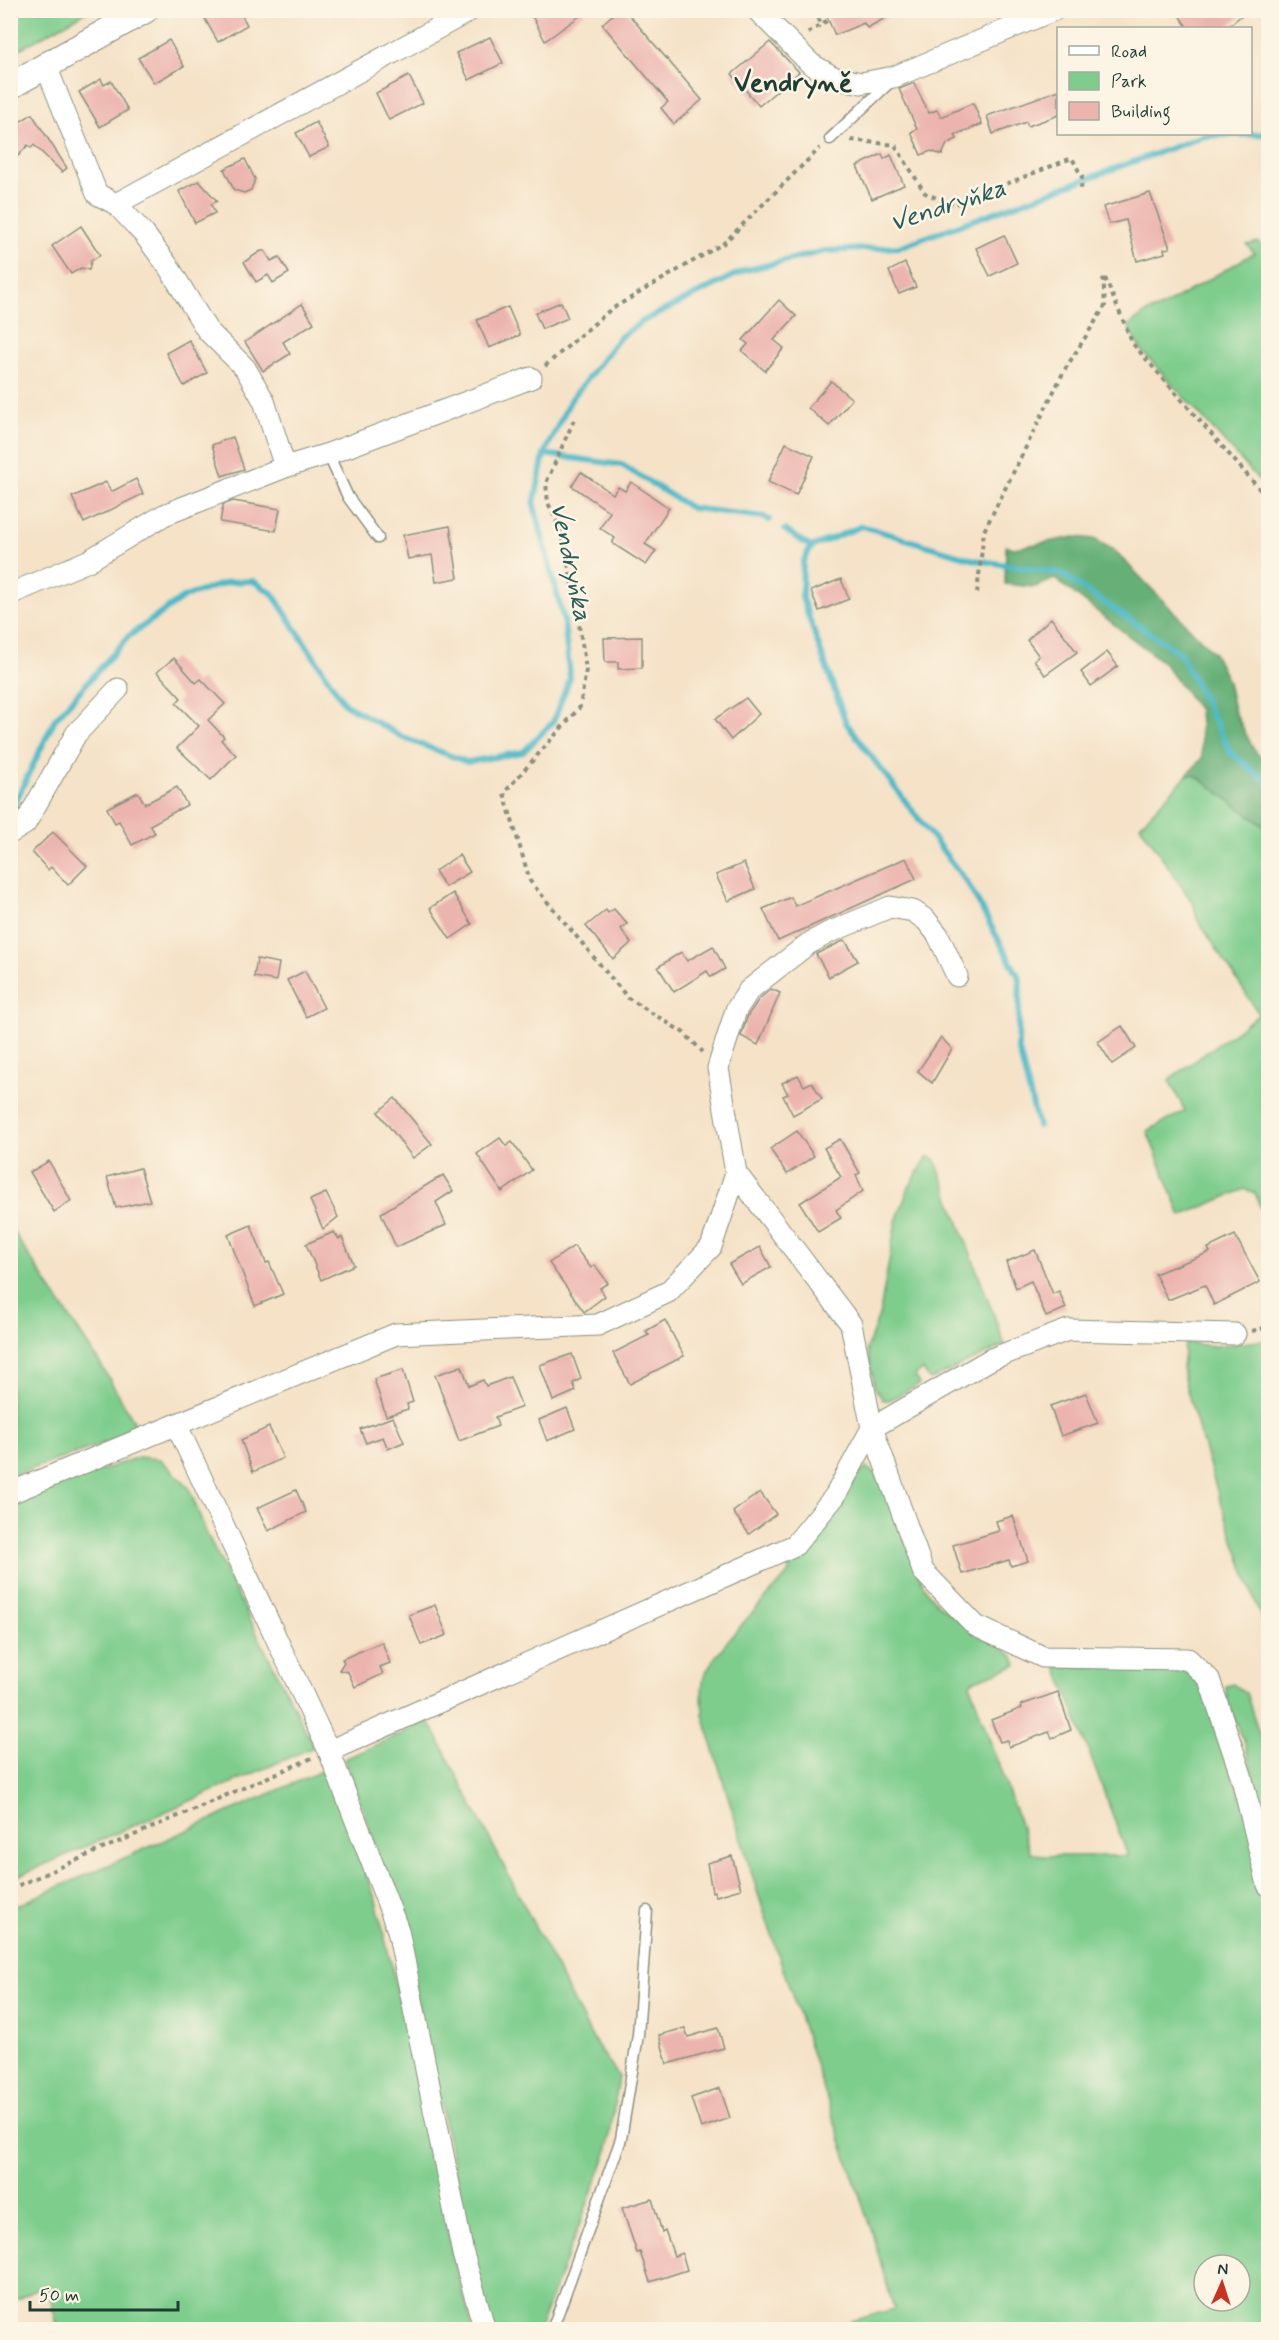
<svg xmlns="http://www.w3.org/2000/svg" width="1279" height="2340" viewBox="0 0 1279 2340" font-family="Mynerve,sans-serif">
<rect width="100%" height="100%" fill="#fcf5e5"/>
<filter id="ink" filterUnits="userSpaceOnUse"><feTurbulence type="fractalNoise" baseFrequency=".0167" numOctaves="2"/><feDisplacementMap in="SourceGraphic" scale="12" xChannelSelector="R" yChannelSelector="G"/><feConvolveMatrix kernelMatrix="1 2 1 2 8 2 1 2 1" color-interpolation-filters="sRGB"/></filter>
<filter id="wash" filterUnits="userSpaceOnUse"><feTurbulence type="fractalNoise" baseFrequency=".008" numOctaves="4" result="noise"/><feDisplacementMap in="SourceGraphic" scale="24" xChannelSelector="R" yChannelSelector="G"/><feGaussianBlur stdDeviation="1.35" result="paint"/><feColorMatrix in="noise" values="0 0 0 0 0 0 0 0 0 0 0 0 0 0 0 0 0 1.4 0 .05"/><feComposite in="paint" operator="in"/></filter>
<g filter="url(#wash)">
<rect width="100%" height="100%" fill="#f5e2c7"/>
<g fill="#7ecd8d" stroke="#4e8560" stroke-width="1.5" fill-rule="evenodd">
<polygon points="11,10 88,10 88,11 11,54"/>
<polygon points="1258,242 1266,250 1268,273 1268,490 1143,352 1130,332 1129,325 1146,313 1162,307 1254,253 1247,245"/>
<polygon points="1187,775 1195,775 1268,829 1268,1229 1255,1193 1245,1189 1181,1216 1147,1131 1185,1111 1169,1080 1259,1014 1197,919 1194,905 1140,825"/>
<polygon points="928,1156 935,1159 1005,1345 930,1380 923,1370 915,1375 919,1385 889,1400 883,1400 875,1388 867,1349 880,1312 896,1221 909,1187"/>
<polygon points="10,1227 99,1362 134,1421 134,1428 128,1435 11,1476"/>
<polygon points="1268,1340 1268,1638 1218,1494 1186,1387 1182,1368 1185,1343 1215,1346"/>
<polygon points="138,1457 160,1459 189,1488 206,1532 314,1747 11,1879 11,1503"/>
<path d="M866 1468C893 1477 910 1560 924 1586 939 1616 989 1635 1014 1657L1017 1665 972 1681 970 1685 1030 1852 1043 1856H1128L1057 1667 1167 1666 1189 1673 1204 1684 1263 1864 1268 1898V2329H822L894 2309 873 2236 758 1894 703 1715C703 1704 700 1685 705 1674 719 1645 765 1600 788 1574 792 1548 825 1530 840 1507 849 1494 853 1478 866 1468ZM1204 2265H1240V2301H1204Z"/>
<polygon points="1233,1684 1246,1693 1268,1761 1268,1835 1244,1741 1227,1701 1226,1686"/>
<polygon points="429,1721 593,2039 619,2077 607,2153 539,2329 490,2329 397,1909 345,1759"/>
<polygon points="326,1769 376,1901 405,2022 453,2257 473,2329 58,2329 47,2285 11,2302 11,1908"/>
</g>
<polygon fill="#66b078" stroke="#427656" stroke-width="1.5" points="1075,537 1094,539 1114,550 1214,653 1228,682 1234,710 1254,750 1268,765 1268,829 1195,775 1187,775 1202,758 1199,710 1164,663 1055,579 1035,587 1005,584 1006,546 1014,548"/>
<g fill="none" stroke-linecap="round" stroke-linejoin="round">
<g stroke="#4ebac8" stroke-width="6">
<polyline points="544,454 622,465 691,508 764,517 769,520"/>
<polyline points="785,530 811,547 862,526 975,560 1060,573 1180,653 1231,753 1268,783"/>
<polyline points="811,547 803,562 802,598 846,723 968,884 1020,979 1018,1047 1038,1126"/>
<polyline points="10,813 55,719 129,636 184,597 228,582 253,581 272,593 345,704 404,738 467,762 523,752 553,722 570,678 564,621 534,505 544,454 570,401 620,337 643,321 743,271 825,251 899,247 1204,136 1268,134"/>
</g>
</g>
<g id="blocks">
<g fill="#ecb4ae">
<polygon points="219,10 239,10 247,25 218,42 205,19"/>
<polygon points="529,10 588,10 545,41"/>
<polygon points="618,10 625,10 702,100 674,124 661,108 668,102 602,24"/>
<polygon points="824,10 900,10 867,28 864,23 835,35"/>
<polygon points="1175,10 1248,10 1226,28 1188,28"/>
<polygon points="490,37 503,63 469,80 456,53"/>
<polygon points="169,40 184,66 154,83 138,58"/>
<polygon points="770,42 799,72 759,106 732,74"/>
<polygon points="409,76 423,103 389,120 376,93"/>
<polygon points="101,79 104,85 111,81 128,110 100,127 79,92"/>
<polygon points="914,83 929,113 937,110 941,117 973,103 982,124 955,135 957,139 947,144 942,155 931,151 921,155 911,132 917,129 899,89"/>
<polygon points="1059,90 1059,115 1028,126 1026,122 993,134 987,116"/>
<polygon points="32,114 67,168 62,172 34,145 31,148 28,145 18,156 10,145 10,128"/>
<polygon points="316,122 329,147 309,157 296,133"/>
<polygon points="882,154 884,159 891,155 904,185 872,199 857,166"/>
<polygon points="245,159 255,179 251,190 244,193 234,190 224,169"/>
<polygon points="199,181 217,201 211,204 215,213 195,223 179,191"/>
<polygon points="1150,193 1170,248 1164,249 1165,253 1137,261 1126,220 1109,224 1103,207"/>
<polygon points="81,226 100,255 91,261 89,270 81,268 71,274 52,246"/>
<polygon points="1004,235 1017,263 990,276 976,248"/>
<polygon points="261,251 265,251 271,261 279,257 289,273 273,283 268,275 256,282 244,262"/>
<polygon points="905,263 916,287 899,294 889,271"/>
<polygon points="779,300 796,316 774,340 784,348 765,371 742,351 748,344 743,340"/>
<polygon points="561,302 568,318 542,329 535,313"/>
<polygon points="302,304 314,323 283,342 290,354 263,371 245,342"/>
<polygon points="508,307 520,335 489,348 477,320"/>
<polygon points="189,340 207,373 184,386 166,353"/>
<polygon points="831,381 852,399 829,426 808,408"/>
<polygon points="233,437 244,469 222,476 212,445"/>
<polygon points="786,443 814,456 796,495 768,482"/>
<polygon points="581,472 613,494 618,487 625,491 631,482 669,508 645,544 656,551 646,565 612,543 615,538 600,528 610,512 572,486"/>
<polygon points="136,479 143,494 84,523 72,497 106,482 111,492"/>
<polygon points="233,501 280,509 276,531 220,522 223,505"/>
<polygon points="450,526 458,578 436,582 432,555 408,559 403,535"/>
<polygon points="841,579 849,599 819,611 811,591"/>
<polygon points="1051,618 1077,652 1045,675 1034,660 1039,656 1027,640"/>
<polygon points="642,637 642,668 618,669 618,662 605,662 604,638"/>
<polygon points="1107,652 1118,666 1091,686 1081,672"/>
<polygon points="174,658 196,683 201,679 225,704 208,720 224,737 221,740 236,755 211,780 177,748 199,726 176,703 181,698 157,672"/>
<polygon points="746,698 759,714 731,740 715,719"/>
<polygon points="177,787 187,805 150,825 155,833 132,845 119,821 115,823 107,808 138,792 145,804"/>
<polygon points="53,832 87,866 68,885 51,867 48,870 32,852"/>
<polygon points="459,855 470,872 445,887 435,871"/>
<polygon points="906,858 916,879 778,941 763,909 791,897 795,906"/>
<polygon points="744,863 755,889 728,901 716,875"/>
<polygon points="453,893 472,924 450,939 430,908"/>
<polygon points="614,909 627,924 621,929 631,943 613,959 586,926 606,910 608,913"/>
<polygon points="845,940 858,961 829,977 816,954"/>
<polygon points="713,946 725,969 711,977 707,971 674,992 658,967 681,952 687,961"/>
<polygon points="257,959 279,963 276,981 254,977"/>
<polygon points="305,971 324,1008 306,1017 287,980"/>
<polygon points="771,989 780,993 758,1045 741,1036 748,1015 759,999"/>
<polygon points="1122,1026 1136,1048 1112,1064 1098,1042"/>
<polygon points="941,1037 952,1049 932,1083 918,1071"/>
<polygon points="798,1075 804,1086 812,1082 822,1099 793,1115 783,1096 788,1094 782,1083"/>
<polygon points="395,1098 432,1144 413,1158 378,1112"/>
<polygon points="797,1131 814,1156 787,1174 770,1149"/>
<polygon points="500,1138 506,1146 512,1142 532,1170 502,1192 477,1154"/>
<polygon points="840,1139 860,1173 856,1175 863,1191 836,1210 841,1218 818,1232 800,1203 841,1177 824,1148"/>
<polygon points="49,1161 71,1201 54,1212 30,1172"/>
<polygon points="140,1168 150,1201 116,1208 107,1177"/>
<polygon points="443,1175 453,1191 436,1202 446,1225 396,1247 381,1213"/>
<polygon points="326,1193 338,1217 323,1229 310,1200"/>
<polygon points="251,1225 266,1263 269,1262 283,1294 255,1306 228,1235"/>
<polygon points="334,1232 339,1239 342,1237 354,1265 321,1280 306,1244"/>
<polygon points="1235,1235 1260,1282 1214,1305 1205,1285 1168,1300 1155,1274 1210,1252 1208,1248"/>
<polygon points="574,1246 591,1268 595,1265 608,1283 600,1288 605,1296 584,1312 549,1263"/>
<polygon points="760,1247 771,1267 741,1284 729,1264"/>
<polygon points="1035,1250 1053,1294 1059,1291 1066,1308 1046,1317 1031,1281 1016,1288 1006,1262"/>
<polygon points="665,1320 684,1356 630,1384 613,1353 649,1335 646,1331"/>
<polygon points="572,1354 581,1379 573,1383 576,1391 553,1401 540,1365"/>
<polygon points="462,1366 469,1386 483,1380 486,1386 510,1377 522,1407 495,1417 498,1426 459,1441 435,1375"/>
<polygon points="403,1370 413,1402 407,1404 408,1409 386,1416 374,1379"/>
<polygon points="1086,1393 1098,1423 1061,1436 1050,1406"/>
<polygon points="567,1408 575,1429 547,1441 539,1420"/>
<polygon points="393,1417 404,1442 388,1449 383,1437 366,1443 360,1429"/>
<polygon points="269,1427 283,1458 253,1472 241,1440"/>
<polygon points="296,1490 306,1512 268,1531 257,1508"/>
<polygon points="760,1492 776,1514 749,1534 733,1512"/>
<polygon points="1013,1516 1028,1561 1011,1566 1009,1560 962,1574 953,1545 999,1531 996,1521"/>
<polygon points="435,1605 447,1635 421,1645 409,1615"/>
<polygon points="382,1642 390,1663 380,1667 383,1674 355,1687 348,1672 339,1670 344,1662 342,1659"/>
<polygon points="1058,1692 1071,1730 1052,1738 1049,1732 1009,1747 1007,1740 1000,1742 991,1720 1022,1708 1021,1705"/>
<polygon points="732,1856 741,1889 716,1896 714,1891 712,1892 707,1863"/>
<polygon points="685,2028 688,2037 718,2028 724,2048 667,2064 659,2035"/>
<polygon points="720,2088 730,2118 701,2128 691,2098"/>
<polygon points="652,2199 662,2232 665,2230 674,2256 682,2253 687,2270 650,2282 640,2252 637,2253 622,2208"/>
</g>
</g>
</g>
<g filter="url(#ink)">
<use href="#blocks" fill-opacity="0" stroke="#8a907e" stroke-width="1.5"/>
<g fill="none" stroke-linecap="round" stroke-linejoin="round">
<g stroke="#8a907e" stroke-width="13">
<g id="service">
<polyline points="830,139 890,82"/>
<polyline points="328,454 348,497 378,538"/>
<polyline points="552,2330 621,2139 638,2035 647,1911"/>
</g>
</g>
<g stroke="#8a907e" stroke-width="23">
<g id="minor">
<polyline points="757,10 811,64 833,77 861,83 894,77 1054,10"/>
<polyline points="116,204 471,10"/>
<polyline points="285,467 328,454 531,378"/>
<polyline points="10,594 88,561 164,515 285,467 264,401 245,368 207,330 168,266 144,234 116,204 97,194 46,66"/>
<polyline points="10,833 25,824 76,734 118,689"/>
<polyline points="957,976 938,935 926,920 913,911 890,907 828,933 808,944 749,990 736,1010 718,1068 736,1173 851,1324 872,1428 991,1359 1068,1330 1235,1334"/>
<polyline points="177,1426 329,1751 398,1930 463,2254 485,2330"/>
<polyline points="10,1493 396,1334 598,1325 668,1292 711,1247 736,1173"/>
<polyline points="329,1751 795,1545 835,1496 872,1428 923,1571 976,1626 1043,1657 1188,1659 1209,1679 1241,1775 1268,1885"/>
</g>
</g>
<g stroke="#8a907e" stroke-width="28">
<polyline id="tertiary" points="10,86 145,10"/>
</g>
<g stroke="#8a907e" stroke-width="4" stroke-dasharray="4.5 4.5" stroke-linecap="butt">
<polyline points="815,10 821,24"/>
<polyline points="808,33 828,20"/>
<polyline points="851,140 895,145 925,193 953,205 1072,158 1082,177 1081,190"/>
<polyline points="1105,278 1133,344 1268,499"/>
<polyline points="545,366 610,310 724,243 820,148"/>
<polyline points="574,420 546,483 548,503 562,533 577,610 586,670 580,707 504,793 530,881 628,998 684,1033 703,1052"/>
<polyline points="977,593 984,531 1064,371 1105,306 1103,274"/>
<polyline points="1252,1331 1268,1327"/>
<polyline points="10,1889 312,1758"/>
</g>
<use href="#service" stroke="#fff" stroke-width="10"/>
<use href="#minor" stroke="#fff" stroke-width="21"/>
<use href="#tertiary" stroke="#fff" stroke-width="26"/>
</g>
</g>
<g text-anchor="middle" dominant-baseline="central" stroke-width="5" stroke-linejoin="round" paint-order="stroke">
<g font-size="26" font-style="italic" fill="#2b5c59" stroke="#fcf5e5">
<text transform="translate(948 206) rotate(-18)">Vendryňka</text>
<text transform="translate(570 562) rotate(78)">Vendryňka</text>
</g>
<g font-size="27" font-weight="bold" fill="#1f3d34" stroke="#fcf5e5">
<text x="793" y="83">Vendryně</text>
</g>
</g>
<rect width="1279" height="2340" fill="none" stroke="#fcf5e5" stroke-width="36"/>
<rect x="1057" y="27" width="195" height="108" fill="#fcf5e5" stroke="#a4ab9e" stroke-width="1.5"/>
<rect x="1069" y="46" width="30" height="9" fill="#ffffff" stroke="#a4ab9e" stroke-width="1.5"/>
<text x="1111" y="57" font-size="18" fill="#1f3d34">Road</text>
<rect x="1069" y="72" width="30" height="18" fill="#7ecd8d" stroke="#a4ab9e" stroke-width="1.5"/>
<text x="1111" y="87" font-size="18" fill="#1f3d34">Park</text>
<rect x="1069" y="102" width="30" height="18" fill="#ecb4ae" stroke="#a4ab9e" stroke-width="1.5"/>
<text x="1111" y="117" font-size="18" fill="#1f3d34">Building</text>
<g transform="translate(1222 2283) rotate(3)"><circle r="28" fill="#fcf5e5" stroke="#a4ab9e" stroke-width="1.5"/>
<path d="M0-4.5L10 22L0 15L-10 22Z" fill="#c8321e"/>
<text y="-9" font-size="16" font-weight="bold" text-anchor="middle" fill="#1f3d34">N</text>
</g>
<path d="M30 2301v9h148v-9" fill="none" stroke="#1f3d34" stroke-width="3"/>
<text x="39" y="2301" font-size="18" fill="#1f3d34" stroke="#fcf5e5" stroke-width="4.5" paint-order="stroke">50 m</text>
</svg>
